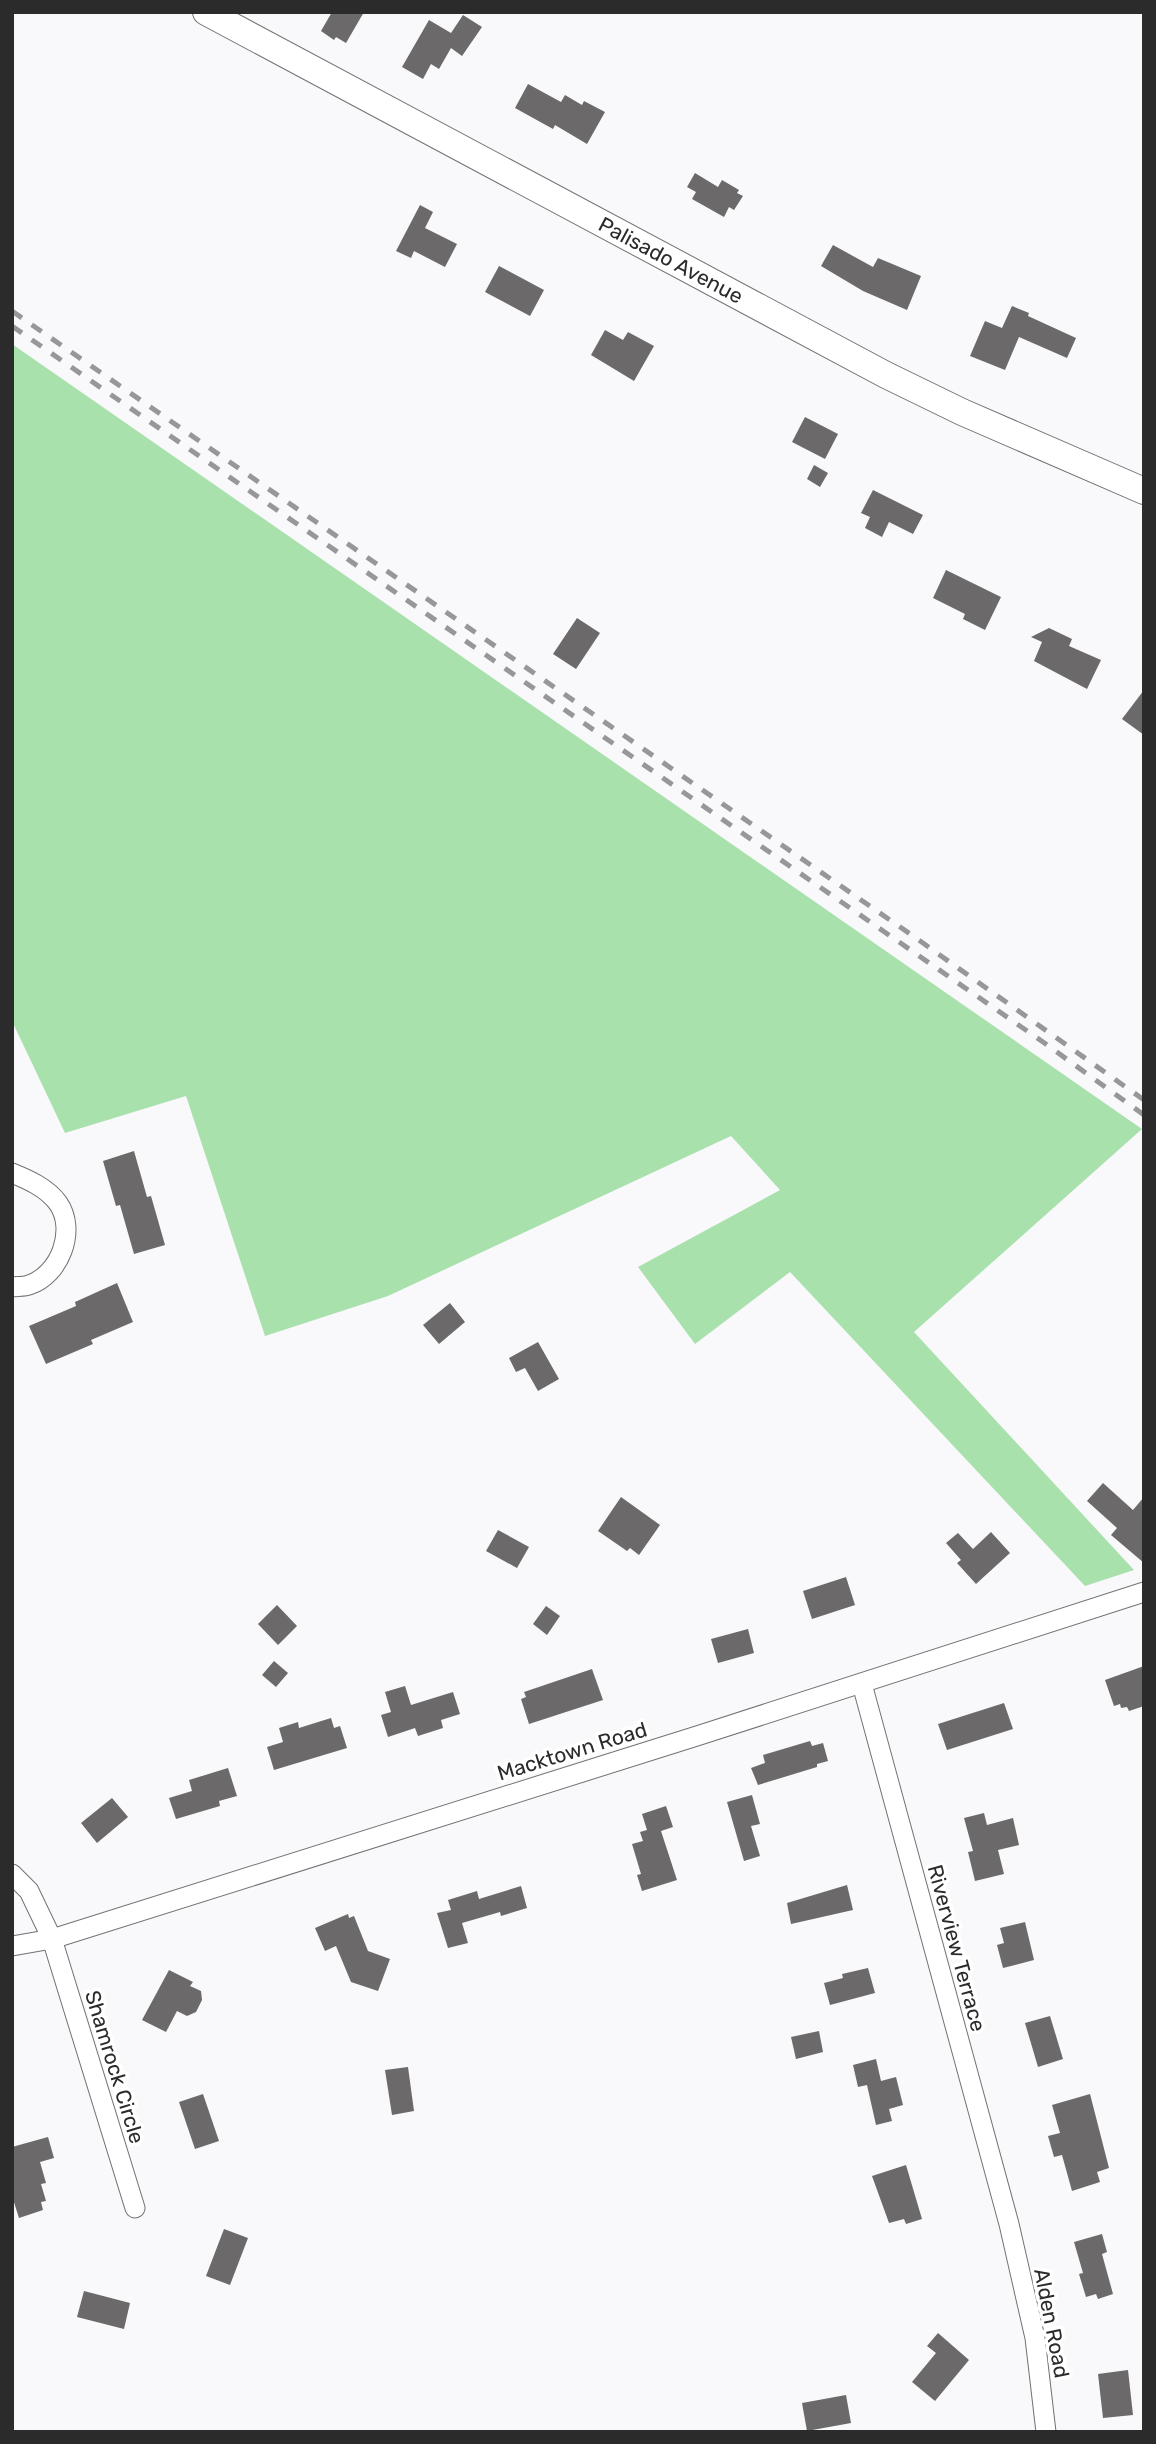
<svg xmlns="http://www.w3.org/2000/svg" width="1156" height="2444" viewBox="0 0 1156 2444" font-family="Rubik,sans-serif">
<rect width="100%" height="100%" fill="#f9f9fb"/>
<polygon fill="#a9e1ad" points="12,344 1142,1129 914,1332 1134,1570 1085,1586 790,1272 695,1344 638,1267 780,1190 731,1136 388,1296 265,1336 186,1096 65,1133 12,1021"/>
<g fill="#6b6969">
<polygon points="332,12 364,12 346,43 336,37 334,40 321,31"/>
<polygon points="463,15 482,27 462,56 451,48 439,69 431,64 423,79 402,67 429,20 451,33"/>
<polygon points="528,84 561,102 565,95 582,105 584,101 605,112 587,144 555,125 553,129 515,108"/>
<polygon points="695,173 718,187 722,180 739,190 737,193 743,196 734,210 729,207 724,217 692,199 696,192 687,187"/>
<polygon points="420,205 433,212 425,228 457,244 445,267 414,251 411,258 396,251"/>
<polygon points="833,245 873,267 878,258 921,276 907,310 863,291 821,266"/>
<polygon points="499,266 544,290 530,316 485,292"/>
<polygon points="1012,306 1029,313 1028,316 1076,338 1067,358 1019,337 1005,370 970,356 985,321 1002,328"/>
<polygon points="605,330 623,340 628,332 654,346 634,381 591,355"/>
<polygon points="805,417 838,434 825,459 792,442"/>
<polygon points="814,465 828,473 820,487 807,479"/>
<polygon points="873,490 923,515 913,534 889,522 882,537 865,528 870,517 861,513"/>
<polygon points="946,570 1001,597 985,630 963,619 965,614 933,598"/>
<polygon points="577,618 600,633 576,669 553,654"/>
<polygon points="1049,628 1072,639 1069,646 1101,660 1087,689 1034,661 1042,642 1031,637"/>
<polygon points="1144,690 1144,735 1122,719"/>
<polygon points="134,1151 147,1197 151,1196 165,1245 134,1254 120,1205 116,1206 103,1161"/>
<polygon points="117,1283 133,1322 91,1340 93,1344 46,1364 29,1326 76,1306 75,1302"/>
<polygon points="450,1303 465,1322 439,1344 423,1325"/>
<polygon points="538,1342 559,1379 538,1391 525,1368 516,1372 509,1358"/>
<polygon points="1103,1483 1133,1510 1144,1497 1144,1563 1111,1535 1117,1528 1087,1501"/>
<polygon points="621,1497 660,1525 639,1555 630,1548 627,1551 598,1531"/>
<polygon points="498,1530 529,1547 517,1568 486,1551"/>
<polygon points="991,1532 1010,1553 976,1584 957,1563 961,1560 946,1543 958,1533 973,1549"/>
<polygon points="846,1577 855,1605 812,1619 803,1591"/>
<polygon points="277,1605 297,1626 278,1645 258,1624"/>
<polygon points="546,1606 560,1616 547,1635 533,1624"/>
<polygon points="748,1629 754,1653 718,1663 711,1639"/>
<polygon points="274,1661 288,1673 276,1687 262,1675"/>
<polygon points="1144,1666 1144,1706 1129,1711 1127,1707 1121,1708 1120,1704 1114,1706 1105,1680"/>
<polygon points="592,1669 603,1700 529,1724 521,1699 526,1697 524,1692"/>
<polygon points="405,1686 411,1705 453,1692 460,1714 441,1720 443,1728 418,1736 415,1728 388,1737 381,1715 391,1712 385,1692"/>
<polygon points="1004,1703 1013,1729 947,1750 938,1724"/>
<polygon points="331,1718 334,1728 340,1726 347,1748 274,1770 267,1747 283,1742 279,1728 298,1722 299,1728"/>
<polygon points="810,1741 812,1746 823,1743 828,1761 817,1764 817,1767 758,1785 751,1768 765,1763 763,1755"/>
<polygon points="228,1768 237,1796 219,1801 220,1806 176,1819 169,1798 192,1791 189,1780"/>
<polygon points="752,1795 760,1824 751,1826 760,1856 744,1861 727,1802"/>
<polygon points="112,1798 128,1817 97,1843 81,1823"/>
<polygon points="666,1806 673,1827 661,1831 677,1880 642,1891 637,1875 641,1874 632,1844 643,1841 640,1832 647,1830 642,1814"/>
<polygon points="984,1813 987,1825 1013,1818 1019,1845 998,1850 1004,1874 975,1881 968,1852 973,1851 964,1818"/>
<polygon points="847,1885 853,1910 791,1924 787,1903"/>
<polygon points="521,1886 527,1908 501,1916 500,1912 462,1923 468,1943 448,1948 437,1913 451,1910 448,1900 477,1891 479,1899"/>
<polygon points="348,1914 349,1918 354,1916 368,1951 390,1959 378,1991 351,1982 336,1946 325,1951 315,1928"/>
<polygon points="1025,1922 1034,1960 1003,1968 997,1945 1004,1943 1000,1928"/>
<polygon points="868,1968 875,1993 830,2005 824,1983 843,1978 842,1974"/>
<polygon points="169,1970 193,1982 190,1986 201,1991 202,2000 196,2012 187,2016 177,2011 166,2032 142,2020"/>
<polygon points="1050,2016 1063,2059 1038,2067 1025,2023"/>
<polygon points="819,2031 823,2052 796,2059 791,2037"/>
<polygon points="876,2059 881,2081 896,2077 903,2105 889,2109 892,2121 876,2125 867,2085 858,2087 853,2065"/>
<polygon points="408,2067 414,2111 392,2115 385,2070"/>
<polygon points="203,2094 219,2141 195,2149 179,2102"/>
<polygon points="1090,2094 1109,2168 1097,2172 1100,2182 1072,2191 1062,2155 1054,2157 1048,2136 1060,2133 1052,2105"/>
<polygon points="48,2137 54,2158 40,2162 46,2183 41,2184 46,2201 41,2202 43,2210 19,2218 12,2196 12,2147"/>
<polygon points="906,2165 922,2219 906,2224 904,2219 889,2223 872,2176"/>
<polygon points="224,2229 248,2238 230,2285 206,2276"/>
<polygon points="1102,2234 1107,2252 1102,2254 1113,2294 1098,2299 1096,2294 1086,2297 1079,2274 1083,2273 1074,2242"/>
<polygon points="84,2291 130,2303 124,2329 77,2317"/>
<polygon points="938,2333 969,2360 935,2401 912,2382 936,2353 927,2346"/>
<polygon points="1128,2370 1133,2415 1103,2418 1098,2374"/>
<polygon points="846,2395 851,2423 807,2431 802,2403"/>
</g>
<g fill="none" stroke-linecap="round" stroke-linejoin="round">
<g stroke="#727274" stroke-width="21">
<g id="street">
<path d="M12 1173C29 1180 47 1188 58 1203 77 1230 60 1275 29 1285 24 1287 17 1286 12 1287"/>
<polyline points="862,1684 1009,2224 1035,2338 1046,2432"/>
<polyline points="12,1874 29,1891 52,1939 135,2208"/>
<polyline points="12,1946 52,1939 700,1735 1144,1592"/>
</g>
</g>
<g stroke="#727274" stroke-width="28">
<polyline id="secondary" points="206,12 886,375 962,412 1144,491"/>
</g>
<use href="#street" stroke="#fff" stroke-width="19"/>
<use href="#secondary" stroke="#fff" stroke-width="26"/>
<g stroke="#979799" stroke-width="5" stroke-dasharray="12 12" stroke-linecap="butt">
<polyline points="12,311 913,936 1144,1100"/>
<polyline points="12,326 1043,1042 1144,1115"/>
</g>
</g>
<g text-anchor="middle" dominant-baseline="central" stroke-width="7" stroke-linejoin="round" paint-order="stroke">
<g font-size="21" fill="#2b2b2c" stroke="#fff">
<text transform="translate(671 260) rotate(28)">Palisado Avenue</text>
<text transform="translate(572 1751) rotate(-17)">Macktown Road</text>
<text transform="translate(957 1948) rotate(75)">Riverview Terrace</text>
<text transform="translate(115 2067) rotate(73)">Shamrock Circle</text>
<text transform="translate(1052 2323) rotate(79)">Alden Road</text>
</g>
</g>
<rect width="1156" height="2444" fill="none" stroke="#2b2b2c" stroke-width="28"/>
</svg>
